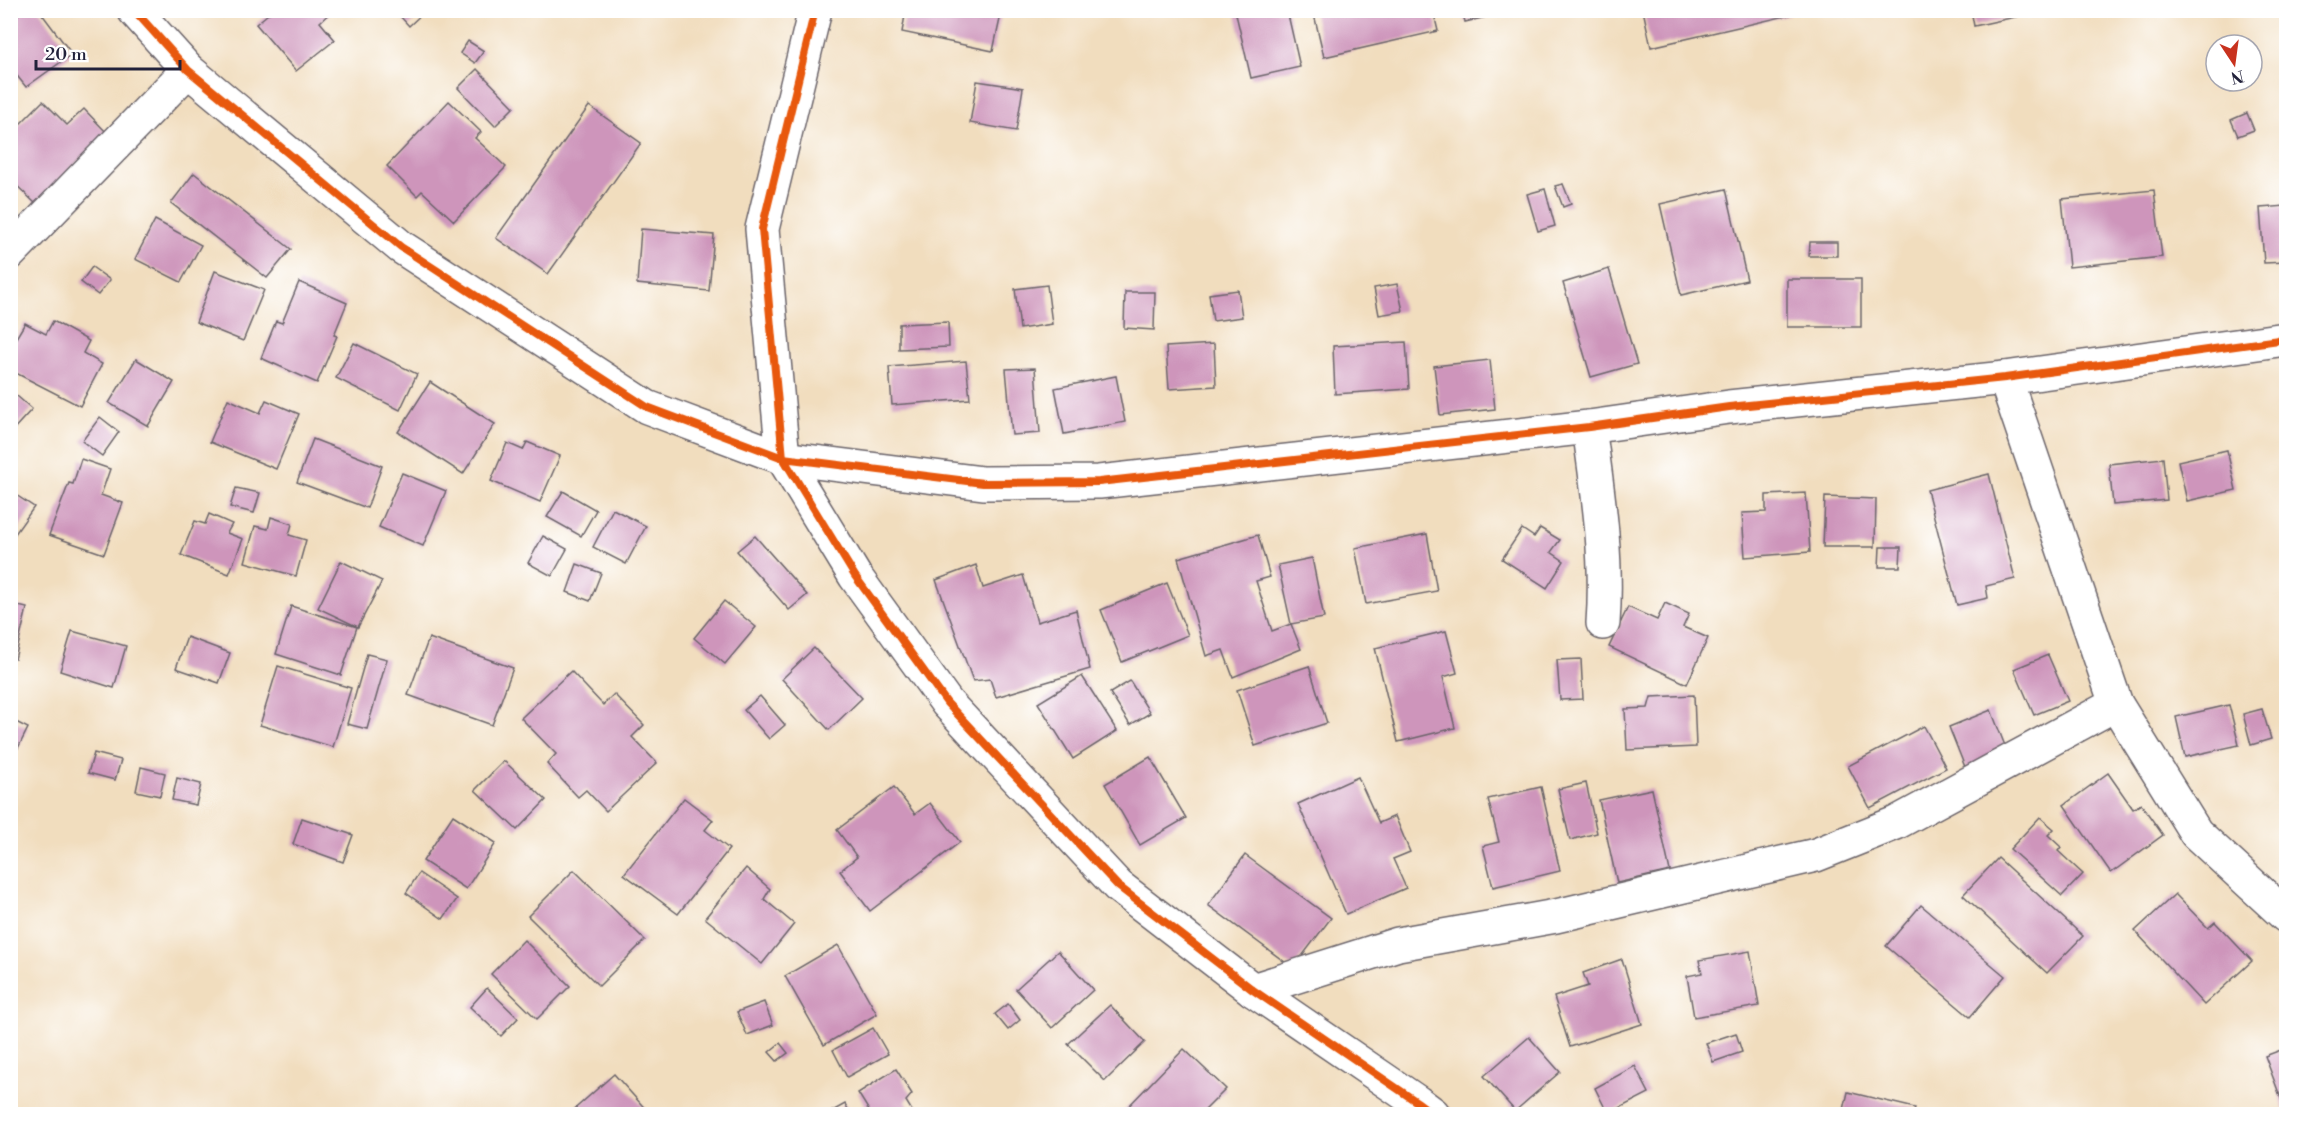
<svg xmlns="http://www.w3.org/2000/svg" width="2297" height="1125" viewBox="0 0 2297 1125" font-family="'Libre Bodoni',serif">
<rect width="100%" height="100%" fill="#fff"/>
<filter id="ink" filterUnits="userSpaceOnUse"><feTurbulence type="fractalNoise" baseFrequency=".0167" numOctaves="2"/><feDisplacementMap in="SourceGraphic" scale="12" xChannelSelector="R" yChannelSelector="G"/><feConvolveMatrix kernelMatrix="1 2 1 2 8 2 1 2 1" color-interpolation-filters="sRGB"/></filter>
<filter id="wash" filterUnits="userSpaceOnUse"><feTurbulence type="fractalNoise" baseFrequency=".008" numOctaves="4" result="noise"/><feDisplacementMap in="SourceGraphic" scale="24" xChannelSelector="R" yChannelSelector="G"/><feGaussianBlur stdDeviation="1.35" result="paint"/><feColorMatrix in="noise" values="0 0 0 0 0 0 0 0 0 0 0 0 0 0 0 0 0 1.4 0 .05"/><feComposite in="paint" operator="in"/></filter>
<g filter="url(#wash)">
<rect width="100%" height="100%" fill="#f1ddbe"/>
<g id="blocks">
<g fill="#ce95bb">
<polygon points="24,10 39,10 72,54 26,87 10,67 10,20"/>
<polygon points="273,10 333,10 320,22 335,40 296,71 256,24"/>
<polygon points="407,10 426,10 409,26 400,16"/>
<polygon points="906,10 1002,10 993,51 902,32"/>
<polygon points="1235,10 1287,10 1300,67 1251,78"/>
<polygon points="1313,10 1433,10 1438,31 1324,57"/>
<polygon points="1462,10 1510,10 1511,11 1465,22"/>
<polygon points="1643,10 1789,10 1790,15 1651,47"/>
<polygon points="1971,10 2018,10 2020,16 1974,26"/>
<polygon points="468,41 484,51 475,63 460,53"/>
<polygon points="477,69 514,107 495,126 458,88"/>
<polygon points="977,81 1023,88 1016,131 970,123"/>
<polygon points="43,101 67,125 84,109 107,133 36,204 10,179 10,134"/>
<polygon points="449,101 481,132 475,138 506,167 454,221 422,191 417,196 387,166"/>
<polygon points="589,106 641,143 548,274 496,238"/>
<polygon points="2247,113 2254,130 2238,136 2231,120"/>
<polygon points="194,173 291,249 267,278 171,203"/>
<polygon points="1563,184 1571,204 1563,207 1555,186"/>
<polygon points="1545,189 1555,226 1538,231 1527,194"/>
<polygon points="1726,189 1747,280 1681,295 1660,204"/>
<polygon points="2154,190 2162,257 2069,267 2062,199"/>
<polygon points="2286,206 2286,262 2264,263 2260,208"/>
<polygon points="155,220 201,245 181,282 135,259"/>
<polygon points="641,229 714,235 709,291 637,284"/>
<polygon points="1810,242 1837,242 1837,256 1809,256"/>
<polygon points="92,267 110,280 98,295 81,282"/>
<polygon points="1609,269 1637,364 1591,377 1563,283"/>
<polygon points="215,271 264,290 243,341 196,322"/>
<rect x="1787" y="279" width="74" height="48"/>
<polygon points="299,282 347,303 334,335 337,336 317,383 261,358 276,321 282,323"/>
<polygon points="1397,284 1403,311 1379,315 1374,288"/>
<polygon points="1047,285 1052,324 1020,329 1015,289"/>
<polygon points="1238,290 1242,317 1213,321 1209,294"/>
<polygon points="1125,292 1155,292 1154,330 1124,328"/>
<polygon points="53,321 89,341 83,353 102,364 80,406 10,370 10,348 25,323 46,334"/>
<polygon points="948,322 949,347 899,349 899,324"/>
<polygon points="1406,342 1409,389 1335,394 1333,346"/>
<polygon points="354,343 417,374 400,410 336,378"/>
<polygon points="1214,344 1216,386 1169,389 1166,347"/>
<polygon points="136,359 174,382 148,426 109,403"/>
<polygon points="1490,360 1495,409 1440,415 1434,366"/>
<polygon points="966,361 970,399 892,405 889,367"/>
<polygon points="1035,368 1040,433 1012,435 1006,369"/>
<polygon points="1116,376 1125,422 1064,434 1055,388"/>
<polygon points="430,382 495,424 463,474 398,432"/>
<polygon points="10,390 32,409 10,433"/>
<polygon points="228,399 260,413 266,400 299,414 276,469 210,442"/>
<polygon points="100,417 119,432 102,456 82,441"/>
<polygon points="313,439 382,466 367,508 297,482"/>
<polygon points="527,442 560,456 540,502 491,481 507,443 523,450"/>
<polygon points="2227,450 2236,490 2187,501 2178,461"/>
<polygon points="2163,458 2167,500 2113,505 2109,464"/>
<polygon points="81,459 110,469 101,495 123,503 104,554 49,535 69,483 73,484"/>
<polygon points="402,473 446,491 423,546 379,527"/>
<polygon points="1989,474 2015,579 1986,586 1988,598 1957,605 1927,490"/>
<polygon points="236,488 260,493 254,513 230,507"/>
<polygon points="10,491 34,507 10,541"/>
<polygon points="563,491 596,510 581,536 547,517"/>
<polygon points="1806,493 1810,552 1745,557 1742,513 1766,512 1766,495"/>
<polygon points="1825,497 1876,499 1875,547 1823,547"/>
<polygon points="613,509 646,526 626,564 593,547"/>
<polygon points="209,514 232,524 227,533 243,539 229,574 181,555 195,521 205,524"/>
<polygon points="271,517 292,524 289,535 306,540 296,576 245,562 255,526 268,529"/>
<polygon points="1540,528 1560,540 1551,552 1564,561 1547,588 1502,559 1522,529 1534,537"/>
<polygon points="1427,534 1437,591 1366,604 1355,548"/>
<polygon points="1258,535 1270,577 1256,581 1272,631 1291,624 1301,649 1233,677 1223,650 1206,656 1178,558"/>
<polygon points="543,536 567,549 552,576 528,563"/>
<polygon points="755,536 807,595 789,610 737,551"/>
<polygon points="1880,547 1901,547 1900,567 1879,567"/>
<polygon points="1312,558 1324,618 1291,624 1278,565"/>
<polygon points="341,561 382,581 358,627 318,608"/>
<polygon points="577,564 601,573 590,601 567,592"/>
<polygon points="976,565 983,588 1023,575 1037,622 1076,610 1090,669 996,697 990,679 973,681 936,580"/>
<polygon points="1167,583 1188,635 1122,662 1101,610"/>
<polygon points="724,601 756,627 725,664 694,638"/>
<polygon points="1665,603 1689,614 1683,627 1708,638 1687,684 1609,647 1628,607 1657,620"/>
<polygon points="10,604 27,608 15,659 10,658"/>
<polygon points="291,606 357,627 341,675 276,654"/>
<polygon points="72,631 126,646 114,688 60,671"/>
<polygon points="1446,631 1457,673 1443,677 1455,728 1398,742 1375,648"/>
<polygon points="187,637 230,653 219,683 176,668"/>
<polygon points="429,638 513,668 492,725 408,695"/>
<polygon points="814,648 862,698 829,730 782,679"/>
<polygon points="367,654 387,659 367,729 347,724"/>
<polygon points="2048,655 2068,701 2034,715 2014,669"/>
<polygon points="1581,659 1583,699 1560,700 1557,660"/>
<polygon points="278,666 351,688 333,747 260,725"/>
<polygon points="1309,666 1327,723 1255,746 1237,690"/>
<polygon points="571,671 603,705 614,694 644,725 632,737 657,763 606,811 586,790 578,797 547,764 556,754 521,718"/>
<polygon points="1082,676 1117,731 1073,759 1038,703"/>
<polygon points="1130,681 1150,713 1130,725 1110,693"/>
<polygon points="1694,695 1696,747 1627,750 1625,709 1648,708 1651,697"/>
<polygon points="760,696 785,725 769,739 744,710"/>
<polygon points="2229,705 2239,745 2185,757 2176,717"/>
<polygon points="2262,709 2271,739 2251,745 2243,714"/>
<polygon points="1991,710 2009,756 1967,772 1949,727"/>
<polygon points="10,719 28,728 18,748 10,744"/>
<polygon points="1924,726 1946,768 1870,808 1848,766"/>
<polygon points="94,753 121,760 115,780 88,773"/>
<polygon points="1150,757 1186,818 1140,845 1105,784"/>
<polygon points="504,761 546,800 517,830 475,790"/>
<polygon points="141,767 165,773 160,796 136,791"/>
<polygon points="2108,773 2133,809 2141,804 2163,835 2111,873 2064,805"/>
<polygon points="1358,777 1379,823 1395,816 1410,852 1393,859 1406,888 1346,914 1298,804"/>
<polygon points="177,778 201,784 196,805 172,800"/>
<polygon points="1586,783 1597,833 1570,840 1558,789"/>
<polygon points="894,787 915,814 930,803 960,842 870,911 840,871 857,857 837,830"/>
<polygon points="1541,787 1560,871 1493,887 1483,846 1499,842 1488,799"/>
<polygon points="1652,789 1670,871 1617,883 1599,800"/>
<polygon points="684,798 713,820 705,830 729,849 678,914 624,874"/>
<polygon points="453,815 496,843 466,889 423,861"/>
<polygon points="2040,817 2054,829 2048,835 2061,847 2058,851 2083,874 2062,896 2010,849"/>
<polygon points="302,818 353,835 343,862 293,844"/>
<polygon points="1245,855 1331,918 1293,968 1208,905"/>
<polygon points="1998,858 2083,936 2047,973 1963,895"/>
<polygon points="746,868 770,889 764,899 794,924 762,964 705,918"/>
<polygon points="574,870 645,940 599,986 528,916"/>
<polygon points="419,873 457,899 443,919 406,893"/>
<polygon points="2175,894 2208,928 2215,922 2252,961 2204,1005 2135,931"/>
<polygon points="1921,905 2005,976 1970,1017 1886,946"/>
<polygon points="524,940 570,986 537,1019 491,974"/>
<polygon points="838,945 877,1014 824,1045 785,976"/>
<polygon points="1058,951 1093,990 1052,1028 1016,989"/>
<polygon points="1750,951 1759,1006 1694,1017 1687,976 1702,973 1699,960"/>
<polygon points="1622,959 1642,1024 1570,1047 1554,997 1588,986 1583,973"/>
<polygon points="487,988 518,1018 501,1036 470,1007"/>
<polygon points="764,1002 773,1025 747,1035 737,1012"/>
<polygon points="1008,1004 1020,1020 1008,1030 995,1014"/>
<polygon points="1110,1005 1145,1042 1105,1081 1068,1044"/>
<polygon points="873,1028 888,1054 847,1077 833,1050"/>
<polygon points="1736,1033 1742,1052 1713,1062 1706,1043"/>
<polygon points="1529,1037 1560,1072 1515,1111 1484,1076"/>
<polygon points="780,1043 788,1053 777,1061 769,1052"/>
<polygon points="2286,1048 2286,1112 2265,1056"/>
<polygon points="1184,1049 1226,1089 1201,1114 1121,1114"/>
<polygon points="1635,1066 1649,1093 1608,1114 1595,1088"/>
<polygon points="896,1069 912,1094 906,1101 914,1114 871,1114 858,1093"/>
<polygon points="614,1074 650,1114 569,1114"/>
<polygon points="1848,1092 1915,1108 1913,1114 1843,1114"/>
<polygon points="845,1104 851,1114 827,1114"/>
</g>
</g>
</g>
<g filter="url(#ink)">
<use href="#blocks" fill-opacity="0" stroke="#6a6369" stroke-width="1.5"/>
<g fill="none" stroke-linecap="round" stroke-linejoin="round">
<g stroke="#6a6369" stroke-width="36">
<g id="street">
<polyline points="134,10 188,70 401,247 647,407 783,458 762,229 815,10"/>
<polyline points="10,253 188,70"/>
<polyline points="2005,378 2116,704 2196,833 2286,916"/>
<path d="M1589 427C1598 493 1608 557 1603 623"/>
<polyline points="1253,990 1398,944 1556,916 1816,855 1896,823 2116,704"/>
<polyline points="1433,1114 1417,1102 1253,990 1118,886 947,703 855,576 783,458 983,483 1099,482 1589,427 1729,407 2005,378 2286,339"/>
</g>
</g>
<use href="#street" stroke="#fff" stroke-width="33"/>
<g stroke="#fff" stroke-width="11">
<g id="cycleway">
<polyline points="134,10 188,70 401,247 647,407 783,458 762,229 815,10"/>
<polyline points="1433,1114 1417,1102 1253,990 1118,886 947,703 855,576 783,458 983,483 1099,482 1589,427 1729,407 2005,378 2286,339"/>
</g>
</g>
<use href="#cycleway" stroke="#e8590c" stroke-width="8"/>
</g>
</g>
<rect width="2297" height="1125" fill="none" stroke="#fff" stroke-width="36"/>
<g transform="translate(2234 63) rotate(167)"><circle r="28" fill="#ffffff" stroke="#a7a7b1" stroke-width="1.5"/>
<path d="M0-4.5L10 22L0 15L-10 22Z" fill="#c8321e"/>
<text y="-9" font-size="16" font-weight="bold" text-anchor="middle" fill="#22223b">N</text>
</g>
<path d="M36 60v9h144v-9" fill="none" stroke="#22223b" stroke-width="3"/>
<text x="45" y="60" font-size="18" fill="#22223b" stroke="#ffffff" stroke-width="4.5" paint-order="stroke">20 m</text>
</svg>
